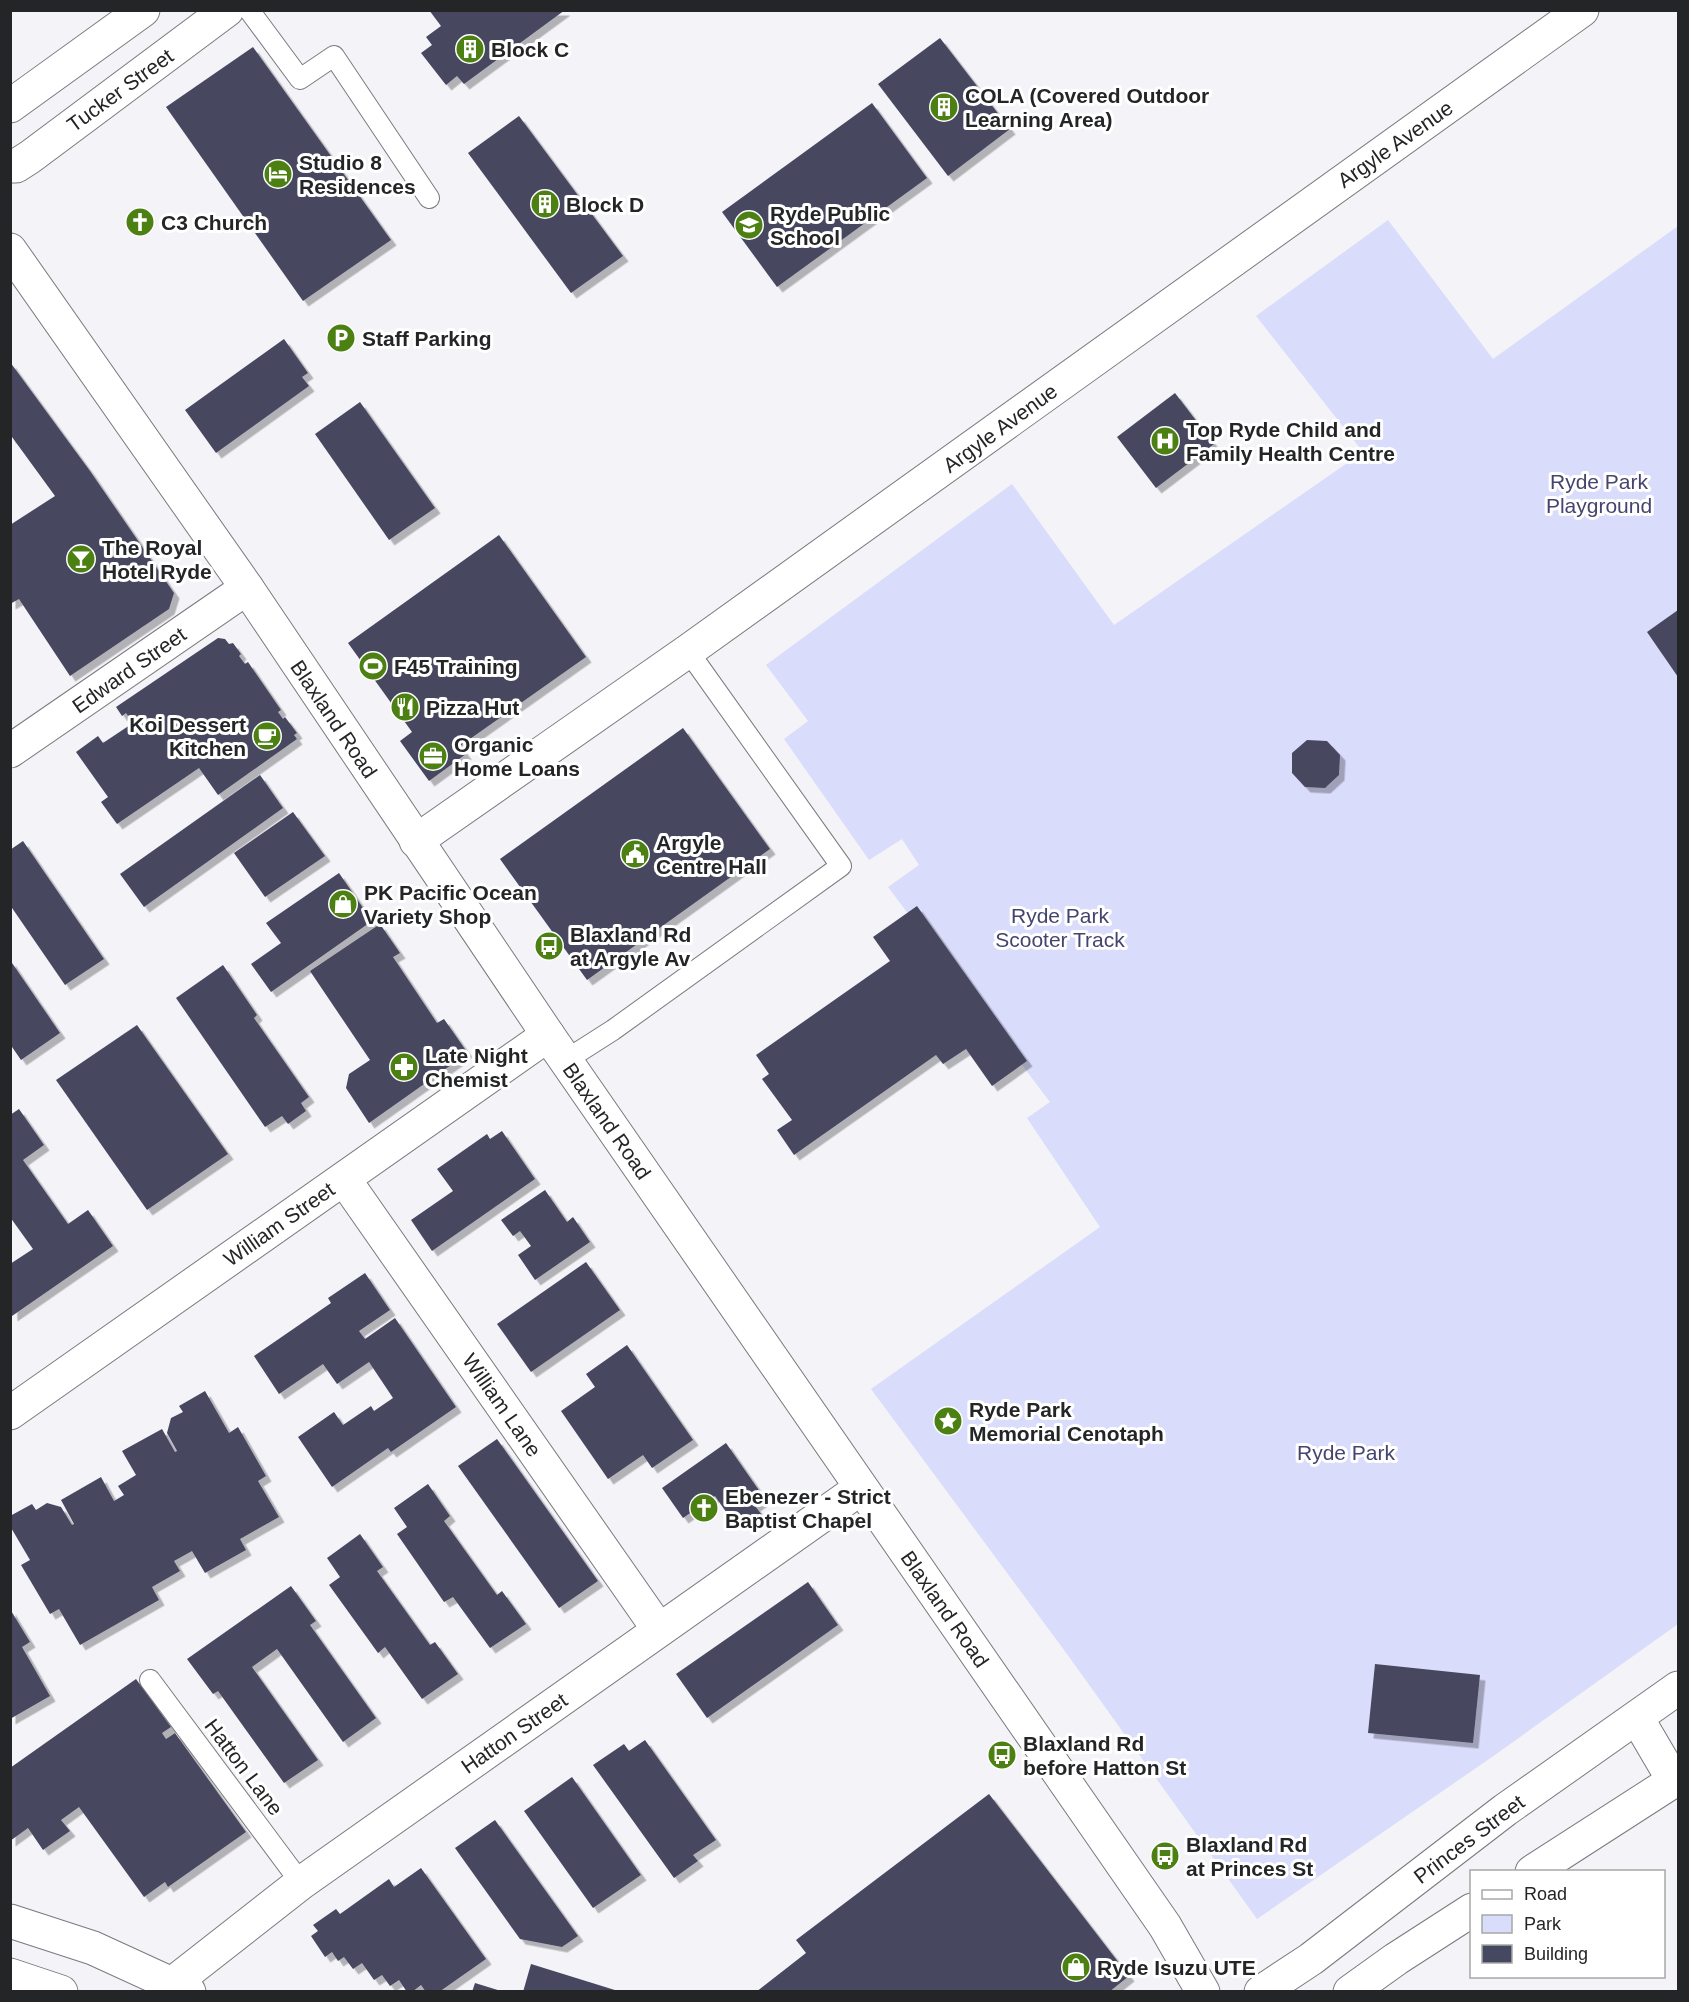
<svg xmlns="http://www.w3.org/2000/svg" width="1689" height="2002" viewBox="0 0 1689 2002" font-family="Arial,sans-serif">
<defs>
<filter id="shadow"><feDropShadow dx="5.5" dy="5.5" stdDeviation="0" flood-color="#0004"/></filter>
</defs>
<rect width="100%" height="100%" fill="#f3f3f8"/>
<polygon fill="#dadcfb" points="1388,220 1493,359 1678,226 1678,1624 1492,1757 1257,1919 1067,1654 871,1389 1100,1227 1027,1118 1050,1102 888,887 919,865 902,839 869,860 784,739 808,721 766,665 1012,484 1114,625 1363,452 1256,316"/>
<g fill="#464760" filter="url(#shadow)">
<polygon points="429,10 565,10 464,84 457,76 446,85 421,53 432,45 426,37 441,26"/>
<polygon points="940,38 1010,129 948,176 878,84"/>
<polygon points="253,47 391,240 303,301 166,107"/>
<polygon points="872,103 927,178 777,287 722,212"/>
<polygon points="519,116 623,256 571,293 468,153"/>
<polygon points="284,339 308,373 302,377 309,386 216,453 185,410"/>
<polygon points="10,362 90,471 174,593 169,609 70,676 19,599 10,604 10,525 55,496 12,437 10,438"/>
<polygon points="1175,393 1214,444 1156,488 1117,437"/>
<polygon points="360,402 435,508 389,540 315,434"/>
<polygon points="499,535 586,657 460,746 466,754 429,781 400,741 412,732 348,643"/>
<polygon points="1678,610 1678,677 1647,632"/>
<polygon points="218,638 225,639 229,644 233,643 241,654 239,656 245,664 248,662 281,710 278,712 283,719 285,717 297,733 294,735 297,739 218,795 199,768 117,824 101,802 108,797 76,752 98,736 103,743 133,723 126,713 122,716 116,707"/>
<polygon points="683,728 770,849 587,980 500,859"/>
<polygon points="1307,740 1327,741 1340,755 1339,775 1325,788 1305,787 1292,773 1292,753"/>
<polygon points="260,775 283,808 144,907 120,874"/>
<polygon points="293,812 325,856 265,897 234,853"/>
<polygon points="23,841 104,959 65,985 10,905 10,850"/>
<polygon points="339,873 372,921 271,992 251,964 281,943 266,923"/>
<polygon points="917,906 1027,1061 992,1086 966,1049 943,1064 936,1055 794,1155 777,1130 792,1120 762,1079 769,1074 756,1055 890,961 873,937"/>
<polygon points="380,924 400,953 393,957 437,1023 444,1019 467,1052 459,1057 461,1058 369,1123 346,1088 349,1074 370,1060 310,971"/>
<polygon points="10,960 60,1033 21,1060 10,1044"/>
<polygon points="223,965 257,1015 254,1018 309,1097 301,1103 306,1111 288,1124 282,1116 265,1127 176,998"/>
<polygon points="137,1025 228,1154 147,1210 56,1080"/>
<polygon points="19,1109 44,1145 23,1160 68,1224 88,1210 113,1246 12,1316 10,1264 33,1249 10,1217 10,1115"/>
<polygon points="502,1131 535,1179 432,1251 411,1220 453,1191 437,1169 487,1134 490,1139"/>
<polygon points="545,1190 567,1222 573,1217 590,1242 535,1280 518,1255 531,1246 520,1231 513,1236 501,1220"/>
<polygon points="586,1262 620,1310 531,1372 497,1324"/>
<polygon points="365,1273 390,1310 359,1331 365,1339 395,1318 456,1407 391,1452 388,1448 332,1487 298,1437 334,1412 343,1425 371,1406 374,1411 393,1398 369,1362 337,1384 323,1364 279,1394 254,1356 331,1303 328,1298"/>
<polygon points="627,1345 693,1440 652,1468 643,1455 608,1479 561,1411 595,1387 586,1374"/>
<polygon points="205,1391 229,1433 238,1427 266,1476 258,1481 279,1517 240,1539 246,1550 205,1573 192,1551 174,1561 180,1571 152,1587 159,1600 80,1645 59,1609 50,1614 21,1565 30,1560 10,1526 10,1516 32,1504 36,1510 47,1503 61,1507 72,1525 74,1524 61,1500 101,1477 114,1501 124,1495 118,1486 136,1475 122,1451 162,1429 175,1452 177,1451 167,1433 171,1418 183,1412 179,1406"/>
<polygon points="497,1439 598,1581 559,1608 458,1466"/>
<polygon points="726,1443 765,1499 755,1506 762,1515 750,1524 743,1514 733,1522 715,1496 683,1518 662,1488"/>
<polygon points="428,1484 450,1516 444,1521 497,1595 502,1591 526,1624 490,1648 453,1597 444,1602 397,1534 407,1527 394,1508"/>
<polygon points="360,1534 383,1567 377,1571 430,1645 435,1642 458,1674 422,1699 385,1647 378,1653 329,1585 340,1577 327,1558"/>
<polygon points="808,1582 838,1625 707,1718 676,1674"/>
<polygon points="291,1586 316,1621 310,1625 376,1718 343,1742 277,1649 252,1667 318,1760 284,1783 218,1691 213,1694 187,1659"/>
<polygon points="10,1609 30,1642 22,1647 50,1696 10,1719"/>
<polygon points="1375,1664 1480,1675 1473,1743 1368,1733"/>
<polygon points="136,1679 171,1727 162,1733 166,1739 175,1733 246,1832 168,1887 165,1882 144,1897 79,1807 61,1820 70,1831 43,1850 28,1828 10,1841 10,1768"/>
<polygon points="645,1740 716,1840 693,1855 698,1861 674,1878 593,1765 624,1744 629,1751"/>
<polygon points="572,1777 641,1875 593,1908 524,1811"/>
<polygon points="989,1794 1129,1976 1109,1992 756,1992 806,1953 796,1940"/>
<polygon points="495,1820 578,1936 562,1947 520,1939 455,1848"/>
<polygon points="421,1868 486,1959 439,1992 426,1992 421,1985 412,1992 407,1992 399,1980 390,1986 382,1975 374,1980 362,1963 353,1969 344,1957 338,1961 332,1952 325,1957 311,1936 318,1931 313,1925 336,1909 340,1914 389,1879 394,1887"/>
<polygon points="531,1964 618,1991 618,1992 523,1992"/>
<polygon points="475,1983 501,1991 501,1992 472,1992"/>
</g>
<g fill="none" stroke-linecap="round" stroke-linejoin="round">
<g stroke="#7a7a7f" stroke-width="22">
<g id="lane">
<polyline points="249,10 300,79 334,56 429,198"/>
<polyline points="566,1060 613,1030 841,866 688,651"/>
<polyline points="150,1680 301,1883"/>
</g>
</g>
<g stroke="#7a7a7f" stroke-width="35">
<g id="street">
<polyline points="10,106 143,10"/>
<polyline points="10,166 16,166 30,157 227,10"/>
<polyline points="10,751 247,588"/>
<polyline points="416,841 688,651 1582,10"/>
<polyline points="344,1179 659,1630"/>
<polyline points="10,1413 548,1035"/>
<polyline points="172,1984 301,1883 861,1488"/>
</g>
</g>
<g stroke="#7a7a7f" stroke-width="35">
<g id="secondary">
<polyline points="10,250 247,588 548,1035 1165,1926 1203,1992"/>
<polyline points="1637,1718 1674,1781"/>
<polyline points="1532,1872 1678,1778"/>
<polyline points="1261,1992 1311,1959 1505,1810 1678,1688"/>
<polyline points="1350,1992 1396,1959 1472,1910"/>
</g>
</g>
<g stroke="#7a7a7f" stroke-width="35">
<g id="highway">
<polyline points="10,1921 93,1948 189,1992"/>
<polyline points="10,1975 61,1992"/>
</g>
</g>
<use href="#lane" stroke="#fff" stroke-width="20"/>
<use href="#street" stroke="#fff" stroke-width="33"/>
<use href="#secondary" stroke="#fff" stroke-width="33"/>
<use href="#highway" stroke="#fff" stroke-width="33"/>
</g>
<defs>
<g id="building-disc" transform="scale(1.5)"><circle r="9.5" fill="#4d8013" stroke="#fff"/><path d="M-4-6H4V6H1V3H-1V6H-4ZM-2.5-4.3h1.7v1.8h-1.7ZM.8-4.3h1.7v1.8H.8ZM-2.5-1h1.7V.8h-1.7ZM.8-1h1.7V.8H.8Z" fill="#fff"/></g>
<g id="hotel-disc" transform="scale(1.5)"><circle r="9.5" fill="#4d8013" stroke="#fff"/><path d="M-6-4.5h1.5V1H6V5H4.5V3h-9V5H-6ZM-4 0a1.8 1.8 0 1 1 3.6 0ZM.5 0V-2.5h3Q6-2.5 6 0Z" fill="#fff"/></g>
<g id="church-disc" transform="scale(1.5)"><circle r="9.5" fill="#4d8013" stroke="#fff"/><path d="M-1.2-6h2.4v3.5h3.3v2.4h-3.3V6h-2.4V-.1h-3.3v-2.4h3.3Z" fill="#fff"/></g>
<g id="school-disc" transform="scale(1.5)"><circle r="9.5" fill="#4d8013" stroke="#fff"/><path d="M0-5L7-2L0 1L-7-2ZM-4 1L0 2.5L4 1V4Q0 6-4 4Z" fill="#fff"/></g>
<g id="parking-disc" transform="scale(1.5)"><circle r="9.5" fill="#4d8013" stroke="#fff"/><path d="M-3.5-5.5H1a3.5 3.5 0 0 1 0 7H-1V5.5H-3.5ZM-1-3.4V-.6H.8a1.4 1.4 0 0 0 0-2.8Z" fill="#fff"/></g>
<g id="hospital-disc" transform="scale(1.5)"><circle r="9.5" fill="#4d8013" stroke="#fff"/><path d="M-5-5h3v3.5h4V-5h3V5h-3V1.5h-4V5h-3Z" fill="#fff"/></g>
<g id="bar-disc" transform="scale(1.5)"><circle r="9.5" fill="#4d8013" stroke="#fff"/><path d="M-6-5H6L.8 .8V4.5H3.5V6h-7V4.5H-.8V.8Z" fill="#fff"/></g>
<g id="stadium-disc" transform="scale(1.5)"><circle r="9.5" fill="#4d8013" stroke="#fff"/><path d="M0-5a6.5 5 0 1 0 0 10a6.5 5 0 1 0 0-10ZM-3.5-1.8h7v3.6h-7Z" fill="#fff"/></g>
<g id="restaurant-disc" transform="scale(1.5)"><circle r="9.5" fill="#4d8013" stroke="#fff"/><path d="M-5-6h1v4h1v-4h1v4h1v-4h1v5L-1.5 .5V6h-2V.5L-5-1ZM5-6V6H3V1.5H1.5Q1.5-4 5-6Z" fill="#fff"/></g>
<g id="cafe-disc" transform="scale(1.5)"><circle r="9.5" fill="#4d8013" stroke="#fff"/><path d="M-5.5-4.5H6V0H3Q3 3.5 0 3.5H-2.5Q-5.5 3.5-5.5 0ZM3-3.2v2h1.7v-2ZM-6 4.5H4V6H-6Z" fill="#fff"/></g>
<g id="office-disc" transform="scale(1.5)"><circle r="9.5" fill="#4d8013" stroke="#fff"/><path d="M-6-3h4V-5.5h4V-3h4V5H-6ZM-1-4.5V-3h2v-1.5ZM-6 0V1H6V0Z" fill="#fff"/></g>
<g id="civic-disc" transform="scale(1.5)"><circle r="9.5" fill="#4d8013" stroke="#fff"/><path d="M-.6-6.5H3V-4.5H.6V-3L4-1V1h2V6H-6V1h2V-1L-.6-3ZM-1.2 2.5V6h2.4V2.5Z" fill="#fff"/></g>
<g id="shop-disc" transform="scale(1.5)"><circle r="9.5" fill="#4d8013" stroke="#fff"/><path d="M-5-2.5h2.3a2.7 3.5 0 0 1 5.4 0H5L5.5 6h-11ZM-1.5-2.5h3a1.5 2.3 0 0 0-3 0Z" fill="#fff"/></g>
<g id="bus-disc" transform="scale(1.5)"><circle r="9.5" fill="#4d8013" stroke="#fff"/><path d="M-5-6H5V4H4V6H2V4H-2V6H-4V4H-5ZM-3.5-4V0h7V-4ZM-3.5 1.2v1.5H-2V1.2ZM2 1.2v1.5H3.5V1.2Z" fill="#fff"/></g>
<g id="pharmacy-disc" transform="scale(1.5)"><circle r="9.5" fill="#4d8013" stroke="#fff"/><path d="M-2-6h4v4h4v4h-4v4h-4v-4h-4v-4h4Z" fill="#fff"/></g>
<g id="sight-disc" transform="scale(1.5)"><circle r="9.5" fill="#4d8013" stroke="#fff"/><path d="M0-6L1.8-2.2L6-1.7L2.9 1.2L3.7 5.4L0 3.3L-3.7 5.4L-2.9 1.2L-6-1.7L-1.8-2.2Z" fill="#fff"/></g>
</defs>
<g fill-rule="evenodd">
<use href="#building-disc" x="470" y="49"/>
<use href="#building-disc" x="944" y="107"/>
<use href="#hotel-disc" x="278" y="174"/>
<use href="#building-disc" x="545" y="204"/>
<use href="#church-disc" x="140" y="222"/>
<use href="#school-disc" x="749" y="225"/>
<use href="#parking-disc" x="341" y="338"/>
<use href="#hospital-disc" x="1165" y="441"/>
<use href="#bar-disc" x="81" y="559"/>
<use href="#stadium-disc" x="373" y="666"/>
<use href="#restaurant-disc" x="405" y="707"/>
<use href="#cafe-disc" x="267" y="736"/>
<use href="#office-disc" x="433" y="756"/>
<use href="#civic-disc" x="635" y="854"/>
<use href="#shop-disc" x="343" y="904"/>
<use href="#bus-disc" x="549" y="946"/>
<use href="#pharmacy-disc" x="404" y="1067"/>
<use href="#sight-disc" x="948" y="1421"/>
<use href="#church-disc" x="704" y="1508"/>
<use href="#bus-disc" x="1002" y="1755"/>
<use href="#bus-disc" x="1165" y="1856"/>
<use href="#shop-disc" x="1076" y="1967"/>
</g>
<g text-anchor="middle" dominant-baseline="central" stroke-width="6" stroke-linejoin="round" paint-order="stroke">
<g font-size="21" font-weight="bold" fill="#242526" stroke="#fff" text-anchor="start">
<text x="491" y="49">Block C</text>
<text x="965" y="95">COLA (Covered Outdoor<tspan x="965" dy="24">Learning Area)</tspan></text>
<text x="299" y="162">Studio 8<tspan x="299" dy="24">Residences</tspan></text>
<text x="566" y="204">Block D</text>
<text x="770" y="213">Ryde Public<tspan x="770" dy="24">School</tspan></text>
<text x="161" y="222">C3 Church</text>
<text x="362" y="338">Staff Parking</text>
<text x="1186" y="429">Top Ryde Child and<tspan x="1186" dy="24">Family Health Centre</tspan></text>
<text x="102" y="547">The Royal<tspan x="102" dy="24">Hotel Ryde</tspan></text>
<text x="394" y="666">F45 Training</text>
<text x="426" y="707">Pizza Hut</text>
<text x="246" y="724" text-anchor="end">Koi Dessert<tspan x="246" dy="24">Kitchen</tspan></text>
<text x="454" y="744">Organic<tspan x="454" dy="24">Home Loans</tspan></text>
<text x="656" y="842">Argyle<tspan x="656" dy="24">Centre Hall</tspan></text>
<text x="364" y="892">PK Pacific Ocean<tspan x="364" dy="24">Variety Shop</tspan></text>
<text x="570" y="934">Blaxland Rd<tspan x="570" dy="24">at Argyle Av</tspan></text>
<text x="425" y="1055">Late Night<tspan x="425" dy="24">Chemist</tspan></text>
<text x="969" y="1409">Ryde Park<tspan x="969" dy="24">Memorial Cenotaph</tspan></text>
<text x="725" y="1496">Ebenezer - Strict<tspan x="725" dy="24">Baptist Chapel</tspan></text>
<text x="1023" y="1743">Blaxland Rd<tspan x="1023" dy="24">before Hatton St</tspan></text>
<text x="1186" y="1844">Blaxland Rd<tspan x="1186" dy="24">at Princes St</tspan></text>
<text x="1097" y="1967">Ryde Isuzu UTE</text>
</g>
<g font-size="21" fill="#242526" stroke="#fff">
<text transform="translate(120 90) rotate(-36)">Tucker Street</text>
<text transform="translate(1395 144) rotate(-35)">Argyle Avenue</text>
<text transform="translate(1000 428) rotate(-36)">Argyle Avenue</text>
<text transform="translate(129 670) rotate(-35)">Edward Street</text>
<text transform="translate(334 719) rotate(56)">Blaxland Road</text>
<text transform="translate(607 1121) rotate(55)">Blaxland Road</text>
<text transform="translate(279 1224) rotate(-35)">William Street</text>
<text transform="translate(502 1405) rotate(55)">William Lane</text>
<text transform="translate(945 1609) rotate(55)">Blaxland Road</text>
<text transform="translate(514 1733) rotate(-35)">Hatton Street</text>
<text transform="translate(244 1767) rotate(53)">Hatton Lane</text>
<text transform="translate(1469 1839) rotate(-37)">Princes Street</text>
</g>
<g font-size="21" fill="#44446f" stroke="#fff">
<text x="1599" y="481">Ryde Park<tspan x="1599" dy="24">Playground</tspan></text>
<text x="1060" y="915">Ryde Park<tspan x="1060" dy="24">Scooter Track</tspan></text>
<text x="1346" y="1452">Ryde Park</text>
</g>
</g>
<rect width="1689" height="2002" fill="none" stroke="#242526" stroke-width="24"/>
<rect x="1470" y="1870" width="195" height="108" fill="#ffffff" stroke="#a7a8a8" stroke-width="1.5"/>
<rect x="1482" y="1890" width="30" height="9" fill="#ffffff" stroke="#a7a8a8" stroke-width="1.5"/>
<text x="1524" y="1900" font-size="18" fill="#242526">Road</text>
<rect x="1482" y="1915" width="30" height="18" fill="#dadcfb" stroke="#a7a8a8" stroke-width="1.5"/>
<text x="1524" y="1930" font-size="18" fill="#242526">Park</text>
<rect x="1482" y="1945" width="30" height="18" fill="#464760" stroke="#a7a8a8" stroke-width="1.5"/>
<text x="1524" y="1960" font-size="18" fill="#242526">Building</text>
</svg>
